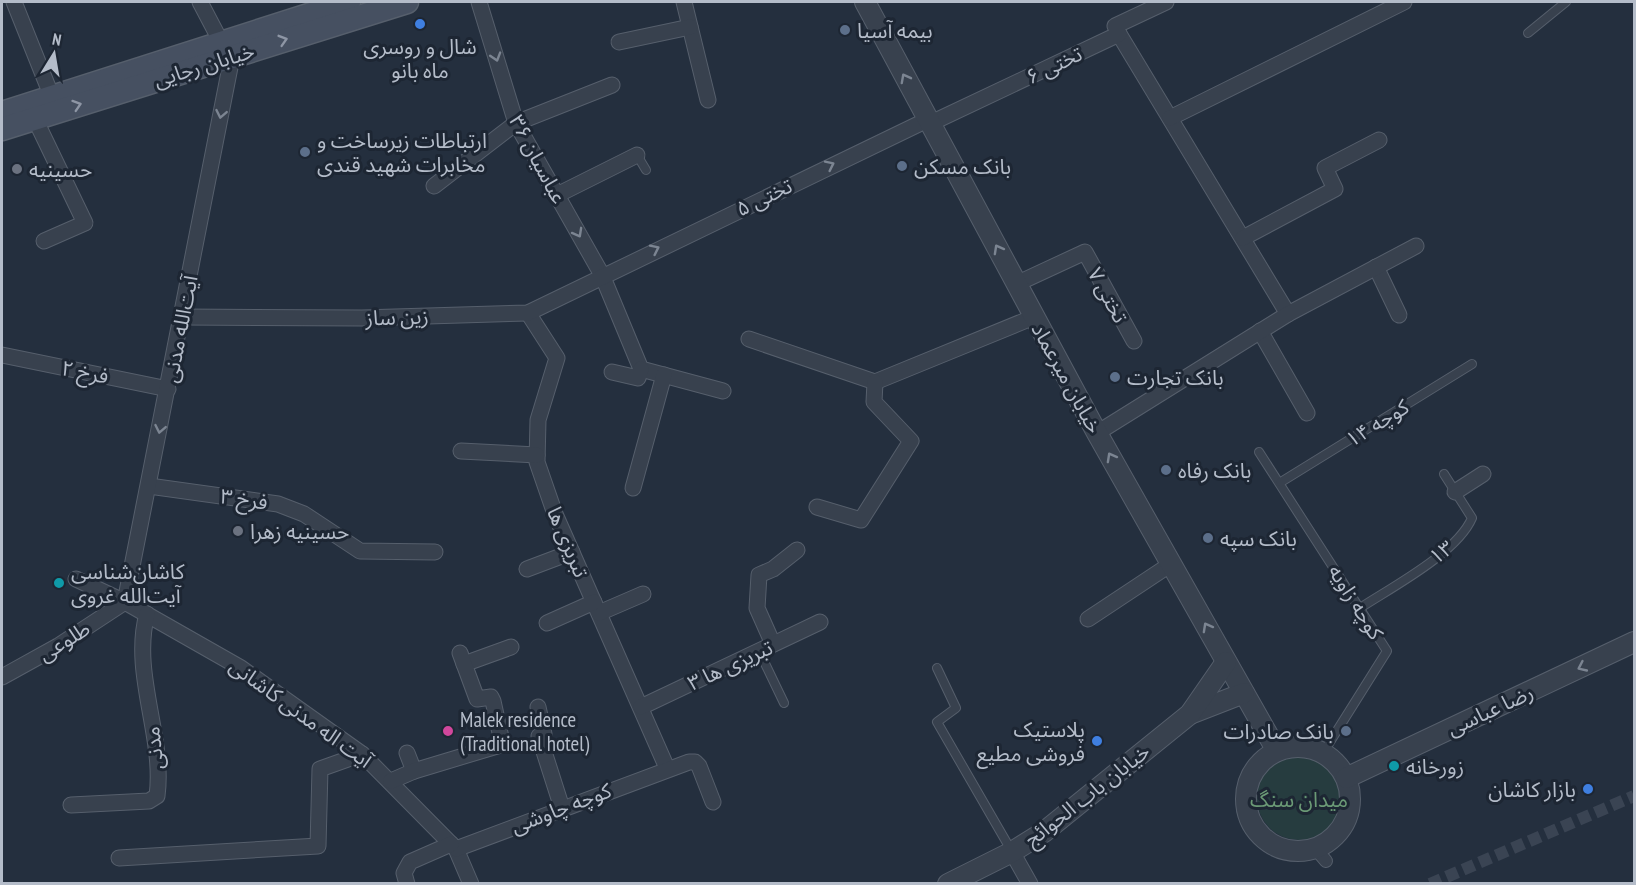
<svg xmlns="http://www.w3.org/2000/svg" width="1636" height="885" viewBox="0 0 1636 885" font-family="'PT Sans Narrow','Noto Sans Arabic',sans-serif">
<rect width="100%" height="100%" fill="#242f3e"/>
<circle fill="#263c3f" cx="1299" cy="798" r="42"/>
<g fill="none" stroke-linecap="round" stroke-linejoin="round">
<polyline stroke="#3a4453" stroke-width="12" stroke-dasharray="12 6" stroke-linecap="butt" points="1430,884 1634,796"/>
<g stroke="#565f6c" stroke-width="10">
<g id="service">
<polyline points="1528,33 1566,2"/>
<polyline points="637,155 646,170"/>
<polyline points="1259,452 1387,651 1323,753"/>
<polyline points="1281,482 1472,364"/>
<path d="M1360 608C1392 587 1457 553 1472 518L1444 474"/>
<polyline points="759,651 784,703"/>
<polyline points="937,668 956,708 937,722 1011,850"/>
</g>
</g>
<g stroke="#565f6c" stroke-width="14">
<polyline id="pedestrian" points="1315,848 1326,861"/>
</g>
<g stroke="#565f6c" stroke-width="17">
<g id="minor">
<polyline points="14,2 52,97"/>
<polyline points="200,2 221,42"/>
<polyline points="479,2 516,123 602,275 641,369 723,391"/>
<polyline points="684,2 708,100"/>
<polyline points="1119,34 1288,314"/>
<polyline points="619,42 690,27"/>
<polyline points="1170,118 1404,2"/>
<polyline points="35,119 85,223 44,241"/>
<polyline points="929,124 1119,34 1115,26 1166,2"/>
<polyline points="434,186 516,123 612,85"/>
<polyline points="557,195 637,155"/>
<polyline points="1243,238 1335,189 1325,168 1379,140"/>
<polyline points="1376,267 1399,315"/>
<polyline points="1016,284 1085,252 1134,341"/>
<polyline points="528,313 557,358 538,420 537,462 555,514 667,768"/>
<polyline points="182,317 362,318 528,313 927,120"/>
<polyline points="1260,331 1307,413"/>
<polyline points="749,339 875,382 1034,317"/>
<polyline points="2,355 168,389"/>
<polyline points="612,372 638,378 641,369"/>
<polyline points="1097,433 1288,314 1416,246"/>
<polyline points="461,451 537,455"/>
<polyline points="149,486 278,504 304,514 360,551 435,552"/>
<polyline points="633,488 664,375"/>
<polyline points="1455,492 1483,474"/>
<polyline points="817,507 861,520 911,441 874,402 875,382"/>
<polyline points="527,569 572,552"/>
<polyline points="76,579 125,602 241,668 362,754 456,849 471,884"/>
<polyline points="125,602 232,57"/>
<polyline points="599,613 643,594"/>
<polyline points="1088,619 1171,564"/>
<polyline points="547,623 594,602"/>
<polyline points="773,644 757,608 759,575 773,569 797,550"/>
<polyline points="464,664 511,647"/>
<polyline points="2,677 58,646 125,602"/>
<polyline points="538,707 544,734 539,736 562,808"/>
<polyline points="641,707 820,622"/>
<polyline points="407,753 414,771"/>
<polyline points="391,781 414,771 497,746 502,742 493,701 491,697 477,699 460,653"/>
<path d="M71 805 149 801 157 796C165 737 131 673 147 614"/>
<polyline points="456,849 689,762 695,762 699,766 713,802"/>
<polyline points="1012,852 1030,884"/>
<polyline points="119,858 318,846 320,769 362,754"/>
<polyline points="407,884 404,873 410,862 451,844"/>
</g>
</g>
<g stroke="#565f6c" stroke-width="22">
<g id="tertiary">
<polyline points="865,2 1097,433 1277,751"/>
<polyline points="1190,714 1244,693"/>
<circle cx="1298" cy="799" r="52"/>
<polyline points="1346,778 1634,642"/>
<polyline points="948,884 1012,852 1044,832 1190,714 1226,662"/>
</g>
</g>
<g stroke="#565f6c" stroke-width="25">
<g id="secondary">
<polyline points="2,113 349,2"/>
<polyline points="2,129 407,2"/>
</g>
</g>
<use href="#service" stroke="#38414e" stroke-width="8"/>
<use href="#pedestrian" stroke="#38414e" stroke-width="12"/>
<use href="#minor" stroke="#38414e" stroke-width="15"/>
<use href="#tertiary" stroke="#38414e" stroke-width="20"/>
<use href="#secondary" stroke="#465061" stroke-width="22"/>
</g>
<defs><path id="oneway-chevron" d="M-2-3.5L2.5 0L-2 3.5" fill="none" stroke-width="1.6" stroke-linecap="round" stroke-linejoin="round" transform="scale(1.5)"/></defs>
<g stroke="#8e96a5">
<use href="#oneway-chevron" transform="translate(283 40) rotate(-17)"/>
<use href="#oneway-chevron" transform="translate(77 105) rotate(-18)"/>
</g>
<g stroke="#7c8592">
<use href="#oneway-chevron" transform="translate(496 57) rotate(73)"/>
<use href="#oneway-chevron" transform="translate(905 78) rotate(-118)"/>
<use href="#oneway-chevron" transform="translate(221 114) rotate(101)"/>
<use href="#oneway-chevron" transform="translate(830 165) rotate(-26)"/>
<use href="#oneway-chevron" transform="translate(578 233) rotate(61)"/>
<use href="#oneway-chevron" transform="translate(655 249) rotate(-26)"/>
<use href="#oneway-chevron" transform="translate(998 249) rotate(-119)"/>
<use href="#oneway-chevron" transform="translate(160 429) rotate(101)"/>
<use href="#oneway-chevron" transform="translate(1111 457) rotate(-119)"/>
<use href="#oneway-chevron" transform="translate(1207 627) rotate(-119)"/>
<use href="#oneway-chevron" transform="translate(1582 667) rotate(155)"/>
</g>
<g fill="#3f7fe0" stroke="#1d2633" stroke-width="2">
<circle cx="420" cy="24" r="6"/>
<circle cx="1097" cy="741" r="6"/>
<circle cx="1588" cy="789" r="6"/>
</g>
<g fill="#5c6f8a" stroke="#1d2633" stroke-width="2">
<circle cx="845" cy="30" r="6"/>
<circle cx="305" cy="152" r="6"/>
<circle cx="902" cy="166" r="6"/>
<circle cx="1115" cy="377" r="6"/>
<circle cx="1166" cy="470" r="6"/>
<circle cx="1208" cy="538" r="6"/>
<circle cx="1346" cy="731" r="6"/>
</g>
<g fill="#6b7280" stroke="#1d2633" stroke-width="2">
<circle cx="17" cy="169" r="6"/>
<circle cx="238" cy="531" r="6"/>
</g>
<g fill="#0f9aa8" stroke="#1d2633" stroke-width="2">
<circle cx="59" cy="583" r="6"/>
<circle cx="1394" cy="766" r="6"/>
</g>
<circle fill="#d1479c" stroke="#1d2633" stroke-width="2" cx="448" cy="731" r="6"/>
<g text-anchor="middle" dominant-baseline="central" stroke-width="6" stroke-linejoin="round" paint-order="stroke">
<g font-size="21" fill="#b4bcc9" stroke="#1d2633" text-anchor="start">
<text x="857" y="30">بیمه آسیا</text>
<text x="420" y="46" text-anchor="middle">شال و روسری<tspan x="420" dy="24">ماه بانو</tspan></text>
<text x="317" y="140">ارتباطات زیرساخت و<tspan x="317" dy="24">مخابرات شهید قندی</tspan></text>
<text x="914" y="166">بانک مسکن</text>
<text x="29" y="169">حسینیه</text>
<text x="1127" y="377">بانک تجارت</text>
<text x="1178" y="470">بانک رفاه</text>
<text x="250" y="531">حسینیه زهرا</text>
<text x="1220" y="538">بانک سپه</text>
<text x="71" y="571">کاشان‌شناسی<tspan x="71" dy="24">آیت‌الله غروی</tspan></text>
<text x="460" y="719">Malek residence<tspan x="460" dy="24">(Traditional hotel)</tspan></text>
<text x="1085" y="729" text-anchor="end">پلاستیک<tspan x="1085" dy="24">فروشی مطیع</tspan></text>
<text x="1334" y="731" text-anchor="end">بانک صادرات</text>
<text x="1406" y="766">زورخانه</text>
<text x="1576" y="789" text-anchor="end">بازار کاشان</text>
</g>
<g font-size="21" fill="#b4bcc9" stroke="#1d2633">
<text transform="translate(204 65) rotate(-17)">خیابان رجایی</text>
<text transform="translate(1054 65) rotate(-26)">تختی ۶</text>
<text transform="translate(538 159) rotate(62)">عباسیان ۳۶</text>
<text transform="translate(764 197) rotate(-26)">تختی ۵</text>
<text transform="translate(1108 295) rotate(61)">تختی ۷</text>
<text transform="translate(397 317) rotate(-2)">زین ساز</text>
<text transform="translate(180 329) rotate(-79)">آیت‌الله مدنی</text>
<text transform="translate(85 372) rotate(11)">فرخ ۲</text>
<text transform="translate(1067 378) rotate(61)">خیابان میرعماد</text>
<text transform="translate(1377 423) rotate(-32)">کوچه ۱۴</text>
<text transform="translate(244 499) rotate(8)">فرخ ۳</text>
<text transform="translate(568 542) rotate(67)">تبریزی ها</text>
<text transform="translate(1441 552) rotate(-37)">۱۳</text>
<text transform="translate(1356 602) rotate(58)">کوچه زاویه</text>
<text transform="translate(64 641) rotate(-32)">طلوعی</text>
<text transform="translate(730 665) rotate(-25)">تبریزی ها ۳</text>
<text transform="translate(1490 710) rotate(-25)">رضا عباسی</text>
<text transform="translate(301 713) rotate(36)">آیت اله مدنی کاشانی</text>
<text transform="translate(154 748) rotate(-96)">مدنی</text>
<text transform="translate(1087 795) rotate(-38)">خیابان باب الحوائج</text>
<text transform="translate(561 808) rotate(-21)">کوچه چاوشی</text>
</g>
<g font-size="21" fill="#6b9a76" stroke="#1d2633">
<text x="1299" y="799">میدان سنگ</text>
</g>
</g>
<rect width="1636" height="885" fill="none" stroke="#b4bcc9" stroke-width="6"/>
<g transform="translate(54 54) rotate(11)" stroke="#1d2633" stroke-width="4.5" paint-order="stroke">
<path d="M0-4.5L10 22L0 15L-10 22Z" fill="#b4bcc9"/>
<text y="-9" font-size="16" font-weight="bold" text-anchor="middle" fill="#b4bcc9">N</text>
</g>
</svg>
